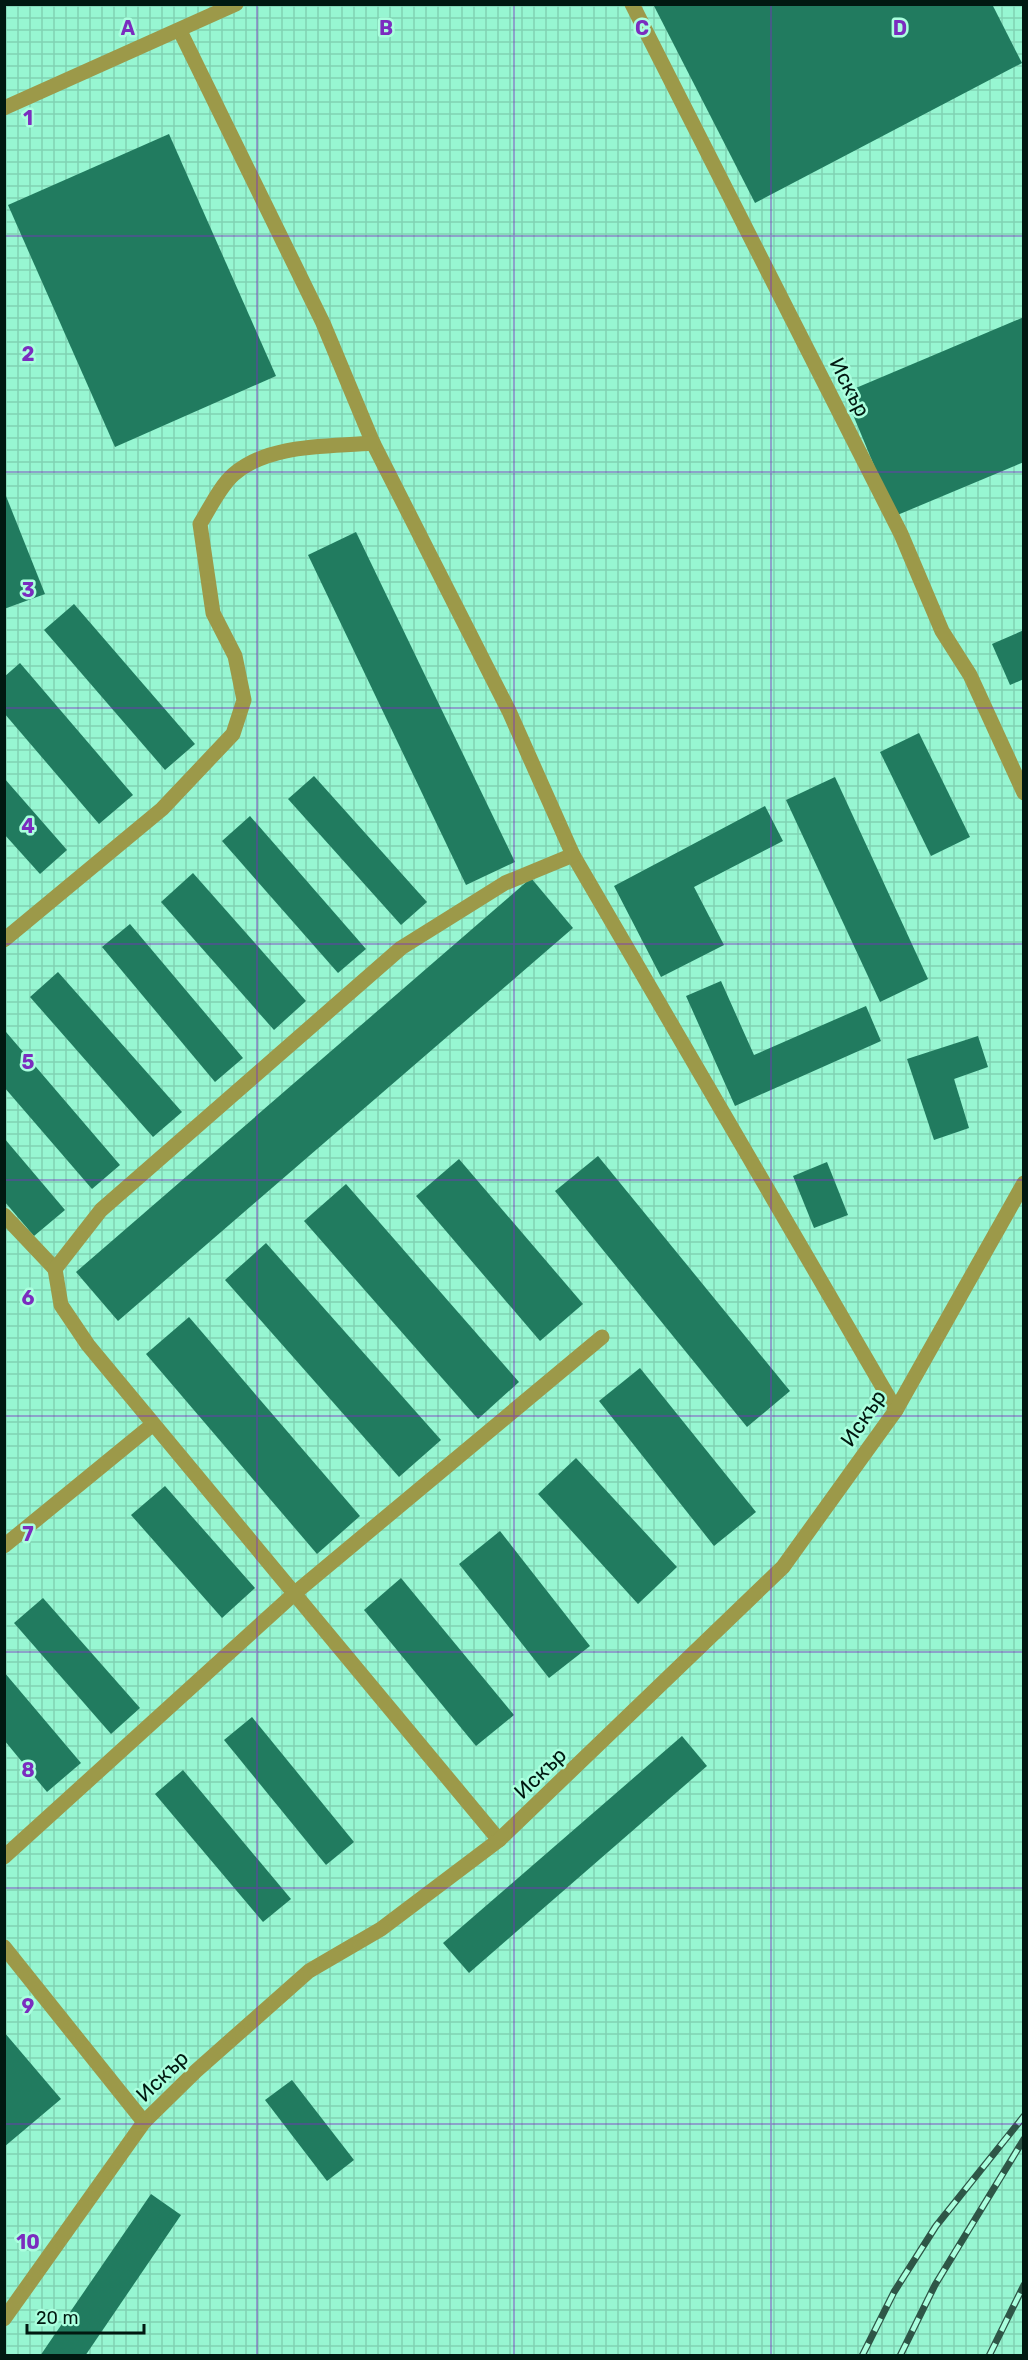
<svg xmlns="http://www.w3.org/2000/svg" width="1028" height="2360" viewBox="0 0 1028 2360" font-family="Rubik,sans-serif">
<defs>
<pattern id="industrial-grid" width="8" height="8" patternUnits="userSpaceOnUse" patternTransform="scale(1.5)"><rect width="8" height="8" fill="#97f6d2"/><path d="M0 4h8M4 0v8" fill="none" stroke="#80d2b3"/></pattern>
</defs>
<rect width="100%" height="100%" fill="#abffde"/>
<rect fill="url(#industrial-grid)" x="5" y="5" width="1018" height="2350"/>
<g fill="#217b5f">
<polygon points="653,4 992,4 1022,63 755,203"/>
<polygon points="169,134 276,376 115,447 8,205"/>
<polygon points="1024,317 1024,462 895,516 844,393"/>
<polygon points="4,491 45,594 4,609"/>
<polygon points="356,532 515,862 466,885 308,555"/>
<polygon points="74,604 195,744 165,770 44,630"/>
<polygon points="1024,630 1024,679 1010,685 992,644"/>
<polygon points="20,663 133,795 99,824 4,713 4,677"/>
<polygon points="919,733 970,837 931,856 880,752"/>
<polygon points="314,776 427,902 401,925 288,799"/>
<polygon points="835,777 928,979 880,1002 786,800"/>
<polygon points="4,778 67,850 40,874 4,834"/>
<polygon points="765,806 783,841 694,887 724,945 661,977 614,886"/>
<polygon points="250,816 366,949 338,973 222,841"/>
<polygon points="193,873 306,1001 274,1030 161,902"/>
<polygon points="531,878 573,928 118,1321 76,1272"/>
<polygon points="130,924 243,1058 215,1082 102,947"/>
<polygon points="58,972 182,1112 153,1137 30,997"/>
<polygon points="721,981 754,1055 866,1006 881,1041 735,1106 686,996"/>
<polygon points="6,1032 120,1165 92,1189 4,1087"/>
<polygon points="978,1036 988,1067 954,1079 969,1128 934,1140 907,1059"/>
<polygon points="4,1138 65,1210 34,1236 4,1201"/>
<polygon points="598,1156 790,1391 747,1427 555,1191"/>
<polygon points="459,1159 583,1304 540,1341 416,1196"/>
<polygon points="827,1162 848,1215 814,1228 793,1176"/>
<polygon points="346,1184 519,1382 478,1419 304,1221"/>
<polygon points="266,1243 441,1440 399,1477 225,1280"/>
<polygon points="189,1317 360,1516 317,1554 146,1354"/>
<polygon points="640,1368 756,1512 714,1546 599,1401"/>
<polygon points="576,1458 677,1567 638,1604 538,1494"/>
<polygon points="165,1486 255,1588 222,1618 131,1515"/>
<polygon points="500,1531 590,1646 549,1678 459,1564"/>
<polygon points="401,1578 514,1715 476,1746 364,1610"/>
<polygon points="43,1598 140,1708 111,1734 14,1623"/>
<polygon points="4,1672 81,1763 47,1792 4,1740"/>
<polygon points="252,1717 354,1842 326,1865 224,1740"/>
<polygon points="682,1736 707,1766 469,1973 443,1943"/>
<polygon points="183,1770 291,1899 263,1922 155,1794"/>
<polygon points="4,2032 61,2099 4,2147"/>
<polygon points="292,2080 354,2160 327,2181 265,2100"/>
<polygon points="151,2194 181,2215 85,2356 40,2356"/>
</g>
<g fill="none" stroke-linecap="round" stroke-linejoin="round">
<g stroke="#9c9949" stroke-width="15">
<polyline points="632,4 901,534 942,631 970,675 1024,793"/>
<polyline points="180,31 323,323 373,443 509,711 573,855 896,1410"/>
<polyline points="4,108 236,4"/>
<path d="M4 940 162 809 233 734 244 700 235 656 213 613 200 524C210 508 220 486 234 474 270 443 329 447 373 443"/>
<polyline points="4,1215 55,1269"/>
<polyline points="4,1546 152,1425"/>
<polyline points="499,1840 88,1345 61,1305 55,1269 101,1210 401,948 505,883 573,855"/>
<polyline points="4,1857 295,1593 602,1337"/>
<polyline points="4,1947 144,2122"/>
<polyline points="4,2319 144,2122 196,2071 309,1971 381,1929 499,1840 783,1567 896,1410 1024,1183"/>
</g>
<g stroke="#2e5647" stroke-width="7">
<g id="rail">
<polyline points="862,2356 894,2292 936,2226 1024,2116"/>
<polyline points="900,2356 935,2285 1024,2139"/>
<polyline points="989,2356 1024,2285"/>
</g>
</g>
<use href="#rail" stroke="#abffde" stroke-width="4.5" stroke-dasharray="14" stroke-linecap="butt"/>
</g>
<path fill="none" stroke="#7b2cbf" stroke-width="1.5" stroke-opacity="0.55" d="M257 4V2356M514 4V2356M771 4V2356M4 236H1024M4 472H1024M4 708H1024M4 944H1024M4 1180H1024M4 1416H1024M4 1652H1024M4 1888H1024M4 2124H1024"/>
<g text-anchor="middle" dominant-baseline="central" stroke-width="5" stroke-linejoin="round" paint-order="stroke">
<g font-size="21" fill="#011911" stroke="#abffde">
<text transform="translate(850 387) rotate(63)">Искър</text>
<text transform="translate(863 1418) rotate(-56)">Искър</text>
<text transform="translate(540 1773) rotate(-44)">Искър</text>
<text transform="translate(162 2076) rotate(-44)">Искър</text>
</g>
</g>
<g font-size="20" text-anchor="middle" font-weight="bold" fill="#7b2cbf" stroke="#abffde" stroke-width="5" stroke-linejoin="round" paint-order="stroke">
<text x="128" y="35">A</text>
<text x="386" y="35">B</text>
<text x="642" y="35">C</text>
<text x="900" y="35">D</text>
<text x="28" y="125">1</text>
<text x="28" y="361">2</text>
<text x="28" y="597">3</text>
<text x="28" y="833">4</text>
<text x="28" y="1069">5</text>
<text x="28" y="1305">6</text>
<text x="28" y="1541">7</text>
<text x="28" y="1777">8</text>
<text x="28" y="2013">9</text>
<text x="28" y="2249">10</text>
</g>
<rect width="1028" height="2360" fill="none" stroke="#011911" stroke-width="12"/>
<path d="M27 2324v9h117v-9" fill="none" stroke="#011911" stroke-width="3"/>
<text x="36" y="2324" font-size="18" fill="#011911" stroke="#abffde" stroke-width="4.5" paint-order="stroke">20 m</text>
</svg>
